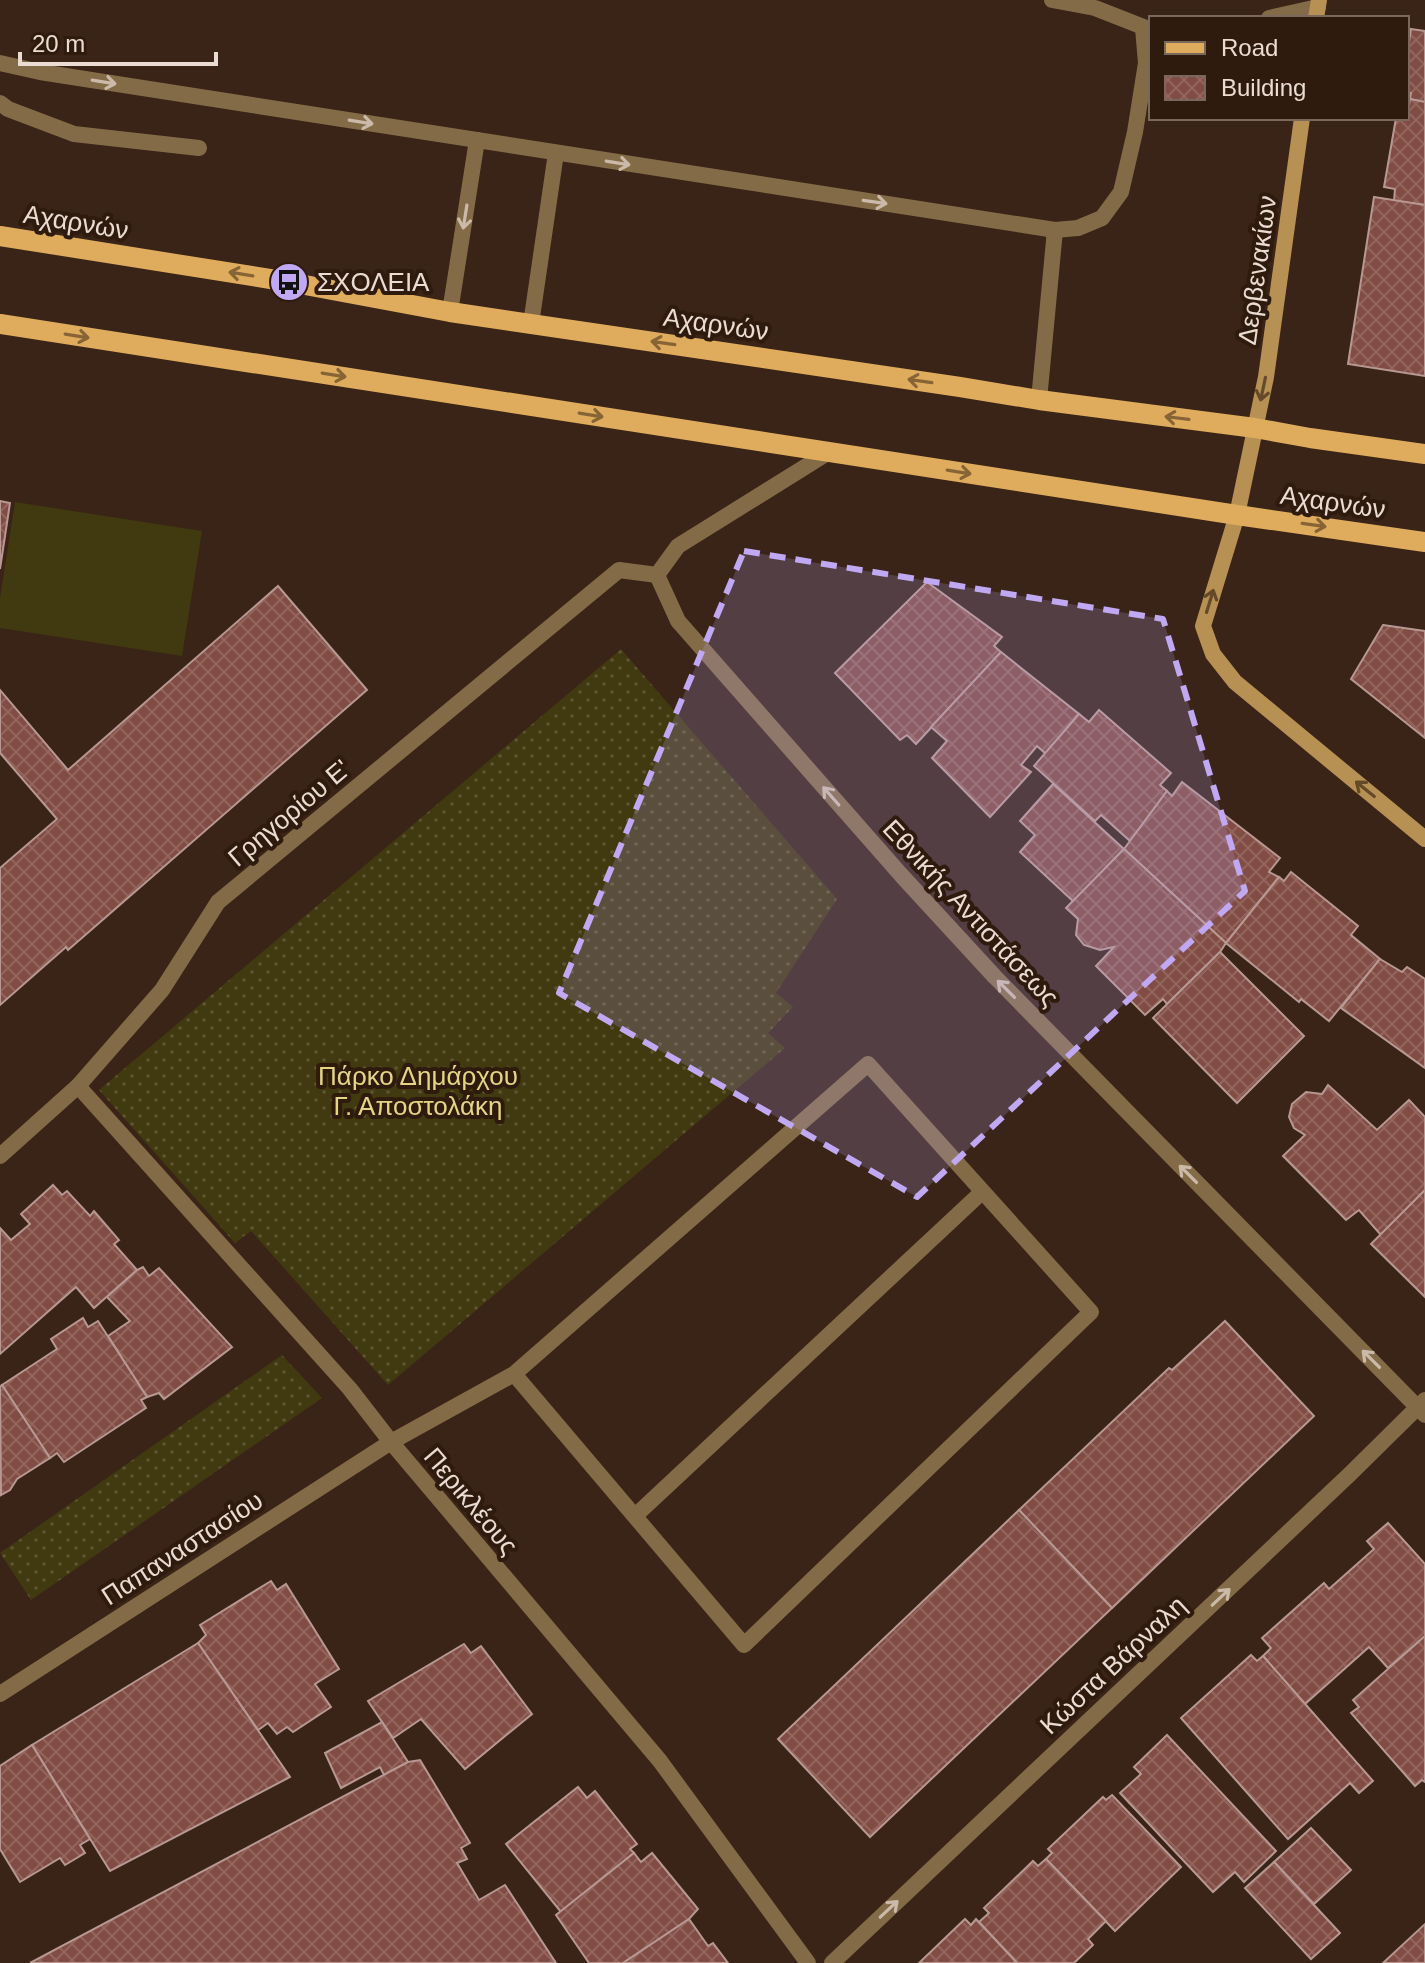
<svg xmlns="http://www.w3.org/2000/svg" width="1425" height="1963" viewBox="0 0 1425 1963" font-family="Arial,sans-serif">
<defs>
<pattern id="grass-dots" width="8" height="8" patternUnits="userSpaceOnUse" patternTransform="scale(2)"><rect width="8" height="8" fill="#41390f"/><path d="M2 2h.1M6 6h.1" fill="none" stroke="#5d5531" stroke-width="1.8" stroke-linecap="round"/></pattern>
<pattern id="building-cross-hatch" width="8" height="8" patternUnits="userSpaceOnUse" patternTransform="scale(2)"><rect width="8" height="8" fill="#814c43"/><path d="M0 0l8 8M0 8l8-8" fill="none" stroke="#93655d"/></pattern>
</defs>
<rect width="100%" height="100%" fill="#392417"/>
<g fill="url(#grass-dots)">
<polygon points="621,649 837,899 776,993 793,1007 768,1033 785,1048 388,1385 251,1231 235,1243 99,1090"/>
<polygon points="282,1355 322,1398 31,1600 0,1553"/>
</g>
<polygon fill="#41390f" points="15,502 202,531 182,656 0,628 0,598"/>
<g fill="url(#building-cross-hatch)" stroke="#b79892" stroke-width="2">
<polygon points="1411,29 1425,31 1425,102 1410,99 1411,93 1407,93 1407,55"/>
<polygon points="1410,99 1425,102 1425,205 1394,201 1395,189 1384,187 1396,118 1407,118"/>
<polygon points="1374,197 1425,205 1425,376 1348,364"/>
<polygon points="0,501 10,503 0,569"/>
<polygon points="927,582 1002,637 994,646 1001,652 916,744 907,735 900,740 835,673"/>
<polygon points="278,586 367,690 68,950 66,947 0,1005 0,868 57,819 0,753 0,690 68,770"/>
<polygon points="1383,625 1425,631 1425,738 1351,679"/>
<polygon points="1001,652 1079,714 1046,754 1037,746 1021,765 1031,772 990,817 932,758 947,741 931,727"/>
<polygon points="1099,710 1171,773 1160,785 1167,791 1130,841 1101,815 1095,821 1034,766 1079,714 1089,722"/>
<polygon points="1182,782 1280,858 1269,872 1279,877 1226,943 1124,849 1167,791 1172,796"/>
<polygon points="1053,784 1124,849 1074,902 1020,852 1035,835 1020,821"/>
<polygon points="1124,849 1226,943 1220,952 1167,1004 1163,999 1145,1015 1096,966 1114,947 1100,950 1084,945 1076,935 1078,919 1066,908"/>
<polygon points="1291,872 1358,926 1351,935 1380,959 1329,1021 1301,999 1299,1002 1226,943 1279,877 1284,881"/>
<polygon points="1220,952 1304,1036 1237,1103 1153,1018"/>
<polygon points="1380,959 1402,972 1407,967 1425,979 1425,1068 1341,1008"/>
<polygon points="1328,1085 1377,1130 1409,1100 1425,1117 1425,1190 1381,1235 1359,1210 1346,1220 1283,1156 1305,1135 1294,1128 1289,1117 1292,1104 1306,1092 1322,1094"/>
<polygon points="53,1185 62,1195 67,1191 90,1216 94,1211 119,1240 114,1244 137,1270 94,1308 76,1287 0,1354 0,1228 11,1240 30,1224 21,1214"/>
<polygon points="1425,1190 1425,1297 1371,1244"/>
<polygon points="143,1267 149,1276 159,1268 232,1347 164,1399 159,1393 147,1397 108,1336 130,1321 107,1297 137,1270"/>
<polygon points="83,1318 88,1327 98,1321 147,1397 141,1400 146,1408 64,1462 57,1453 50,1458 2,1385 57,1349 51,1339"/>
<polygon points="1225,1321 1314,1416 1112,1608 1019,1510 1169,1368 1172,1370"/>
<polygon points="2,1385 50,1458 17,1479 10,1490 1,1495 0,1387"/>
<polygon points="1019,1510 1112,1608 870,1837 778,1739"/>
<polygon points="1388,1523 1425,1564 1425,1636 1388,1668 1369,1647 1305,1704 1263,1656 1271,1648 1262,1638 1324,1583 1329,1589 1374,1549 1367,1541"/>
<polygon points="271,1581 277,1590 286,1584 339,1669 315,1684 331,1707 293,1732 287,1727 277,1734 268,1723 258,1730 198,1643 206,1635 200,1625"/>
<polygon points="1425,1636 1425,1782 1422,1780 1415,1786 1351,1713 1359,1707 1353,1700"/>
<polygon points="198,1643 290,1777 110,1871 32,1745"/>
<polygon points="464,1644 471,1653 481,1646 532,1714 465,1769 421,1719 393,1738 368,1701"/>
<polygon points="1251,1655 1257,1661 1263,1656 1373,1781 1359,1793 1350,1783 1288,1839 1181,1718"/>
<polygon points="382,1722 408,1762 384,1775 380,1767 341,1788 325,1753"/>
<polygon points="1167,1735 1276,1851 1244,1882 1235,1872 1213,1892 1120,1793 1141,1774 1134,1767"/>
<polygon points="32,1745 90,1839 80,1845 85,1853 65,1865 60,1858 20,1882 0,1849 0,1766"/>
<polygon points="420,1760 470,1843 461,1848 467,1859 457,1863 479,1900 505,1885 556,1963 30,1963 408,1762"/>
<polygon points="578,1787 587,1798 595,1791 637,1844 630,1849 634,1853 561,1912 506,1844"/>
<polygon points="1112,1795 1181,1867 1115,1931 1046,1859 1052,1853 1048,1849 1103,1797 1106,1800"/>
<polygon points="1311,1828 1351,1870 1314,1904 1274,1862"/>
<polygon points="634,1853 641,1862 652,1853 698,1909 689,1919 623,1963 589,1963 556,1915"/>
<polygon points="1046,1859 1106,1921 1088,1939 1093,1945 1074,1963 1017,1963 979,1922 989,1913 984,1908 1033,1861 1038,1866"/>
<polygon points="1274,1862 1340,1933 1311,1959 1245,1888"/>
<polygon points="689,1919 708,1946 713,1943 728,1963 623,1963"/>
<polygon points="965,1919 971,1925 976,1919 1017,1963 919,1963"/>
<polygon points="1425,1924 1425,1963 1383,1963"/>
</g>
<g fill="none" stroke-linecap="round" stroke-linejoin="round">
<g stroke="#846b47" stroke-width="16">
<polyline points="1052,0 1095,8 1151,30"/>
<polyline points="1269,18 1318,7"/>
<polyline points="0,63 40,72 1055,230 1078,228 1102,218 1121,192 1135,132 1146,63 1143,28"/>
<polyline points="0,103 8,109 74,134 199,148"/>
<polyline points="450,312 477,140"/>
<polyline points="531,324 556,153"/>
<polyline points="1039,400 1055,230"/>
<polyline points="391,1442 514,1374 744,1645 1091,1312 868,1064 514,1374"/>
<polyline points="635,1516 982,1192"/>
</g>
<g stroke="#846b47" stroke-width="16">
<polyline points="829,452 678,546 657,575 678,621 902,876 995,977 1425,1415"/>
<polyline points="78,1086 350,1389 391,1442 660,1761 808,1963"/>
<polyline points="0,1156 78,1086 162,990 218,902 619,570 657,575"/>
<polyline points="0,1694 391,1442"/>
<polyline points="832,1963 1350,1474 1425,1400"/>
</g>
<g stroke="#b79054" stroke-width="16">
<polyline points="1316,18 1319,0"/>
<polyline points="1302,118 1266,377 1237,515 1203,626 1213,654 1235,682 1425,839"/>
</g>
<g stroke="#dfac5d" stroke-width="20">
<polyline points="0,236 289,282 450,312 960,387 1039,400 1255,428 1310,438 1425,454"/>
<polyline points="0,324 1237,515 1425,542"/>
</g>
</g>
<defs><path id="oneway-shaft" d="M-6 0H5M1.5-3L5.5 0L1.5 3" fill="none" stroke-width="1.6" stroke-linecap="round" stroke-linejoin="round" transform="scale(2)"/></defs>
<g stroke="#cbbaa9">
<use href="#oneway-shaft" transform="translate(104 82) rotate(9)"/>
<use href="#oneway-shaft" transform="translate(361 122) rotate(9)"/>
<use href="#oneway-shaft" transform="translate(618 163) rotate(9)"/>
<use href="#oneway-shaft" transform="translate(875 202) rotate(8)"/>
<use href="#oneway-shaft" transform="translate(465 217) rotate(99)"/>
<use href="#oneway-shaft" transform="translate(831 796) rotate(-131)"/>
<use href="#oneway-shaft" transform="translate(1006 989) rotate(-135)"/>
<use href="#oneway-shaft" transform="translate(1188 1174) rotate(-135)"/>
<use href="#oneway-shaft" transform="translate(1371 1359) rotate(-135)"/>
<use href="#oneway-shaft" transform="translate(1221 1597) rotate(-43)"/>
<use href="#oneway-shaft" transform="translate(889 1909) rotate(-43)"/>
</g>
<g stroke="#876436">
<use href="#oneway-shaft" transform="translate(241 274) rotate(-171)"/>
<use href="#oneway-shaft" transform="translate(77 336) rotate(9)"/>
<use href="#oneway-shaft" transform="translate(663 343) rotate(-172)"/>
<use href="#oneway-shaft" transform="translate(334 375) rotate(9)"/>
<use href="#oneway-shaft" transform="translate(920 381) rotate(-172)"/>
<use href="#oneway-shaft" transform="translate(591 415) rotate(9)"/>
<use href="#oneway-shaft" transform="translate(1177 418) rotate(-173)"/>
<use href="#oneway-shaft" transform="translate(959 472) rotate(9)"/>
<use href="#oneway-shaft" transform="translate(1314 525) rotate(8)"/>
</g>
<g stroke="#654a2a">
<use href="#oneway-shaft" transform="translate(1263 389) rotate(102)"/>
<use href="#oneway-shaft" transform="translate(1210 601) rotate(-73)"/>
<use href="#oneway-shaft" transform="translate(1365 789) rotate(-141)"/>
</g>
<path fill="#c0a8f3" fill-opacity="0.2" stroke="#c0a8f3" stroke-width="6" stroke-dasharray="16 10" stroke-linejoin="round" d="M744 551 1163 619 1245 891 917 1197 559 993Z"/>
<defs>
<g id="bus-disc" transform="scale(2)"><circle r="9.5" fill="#c0a8f3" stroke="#2f1b0e"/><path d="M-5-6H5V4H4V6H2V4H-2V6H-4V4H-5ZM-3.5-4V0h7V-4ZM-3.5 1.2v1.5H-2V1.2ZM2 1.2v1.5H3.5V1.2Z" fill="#111"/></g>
</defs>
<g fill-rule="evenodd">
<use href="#bus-disc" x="289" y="282"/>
</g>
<g text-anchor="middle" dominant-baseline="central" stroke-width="8" stroke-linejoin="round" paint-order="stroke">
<g font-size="26" fill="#eadcd3" stroke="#2f1b0e">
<text transform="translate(76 222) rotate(9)">Αχαρνών</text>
<text transform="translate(1257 270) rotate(-82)">Δερβενακίων</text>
<text transform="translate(716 324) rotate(8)">Αχαρνών</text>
<text transform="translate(1333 502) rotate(8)">Αχαρνών</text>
<text transform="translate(289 813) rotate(-40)">Γρηγορίου Ε'</text>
<text transform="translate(971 913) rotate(47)">Εθνικής Αντιστάσεως</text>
<text transform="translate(471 1501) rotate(50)">Περικλέους</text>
<text transform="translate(182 1548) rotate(-33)">Παπαναστασίου</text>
<text transform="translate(1113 1665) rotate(-43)">Κώστα Βάρναλη</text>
</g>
<g font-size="26" fill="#eadcd3" stroke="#2f1b0e" text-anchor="start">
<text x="317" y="282">ΣΧΟΛΕΙΑ</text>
</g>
<g font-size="26" fill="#e3d583" stroke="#2f1b0e">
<text x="418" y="1076">Πάρκο Δημάρχου<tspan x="418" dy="30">Γ. Αποστολάκη</tspan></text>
</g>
</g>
<rect x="1149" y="16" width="260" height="104" fill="#2f1b0e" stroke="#7a685d" stroke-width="2"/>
<rect x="1165" y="42" width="40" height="12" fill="#dfac5d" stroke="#7a685d" stroke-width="2"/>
<text x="1221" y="56" font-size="24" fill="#eadcd3">Road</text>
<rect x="1165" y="76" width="40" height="24" fill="url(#building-cross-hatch)" stroke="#7a685d" stroke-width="2"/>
<text x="1221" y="96" font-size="24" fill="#eadcd3">Building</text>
<path d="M20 52v12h196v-12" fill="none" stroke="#eadcd3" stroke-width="4"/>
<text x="32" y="52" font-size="24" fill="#eadcd3" stroke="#2f1b0e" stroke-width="6" paint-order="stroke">20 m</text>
</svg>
